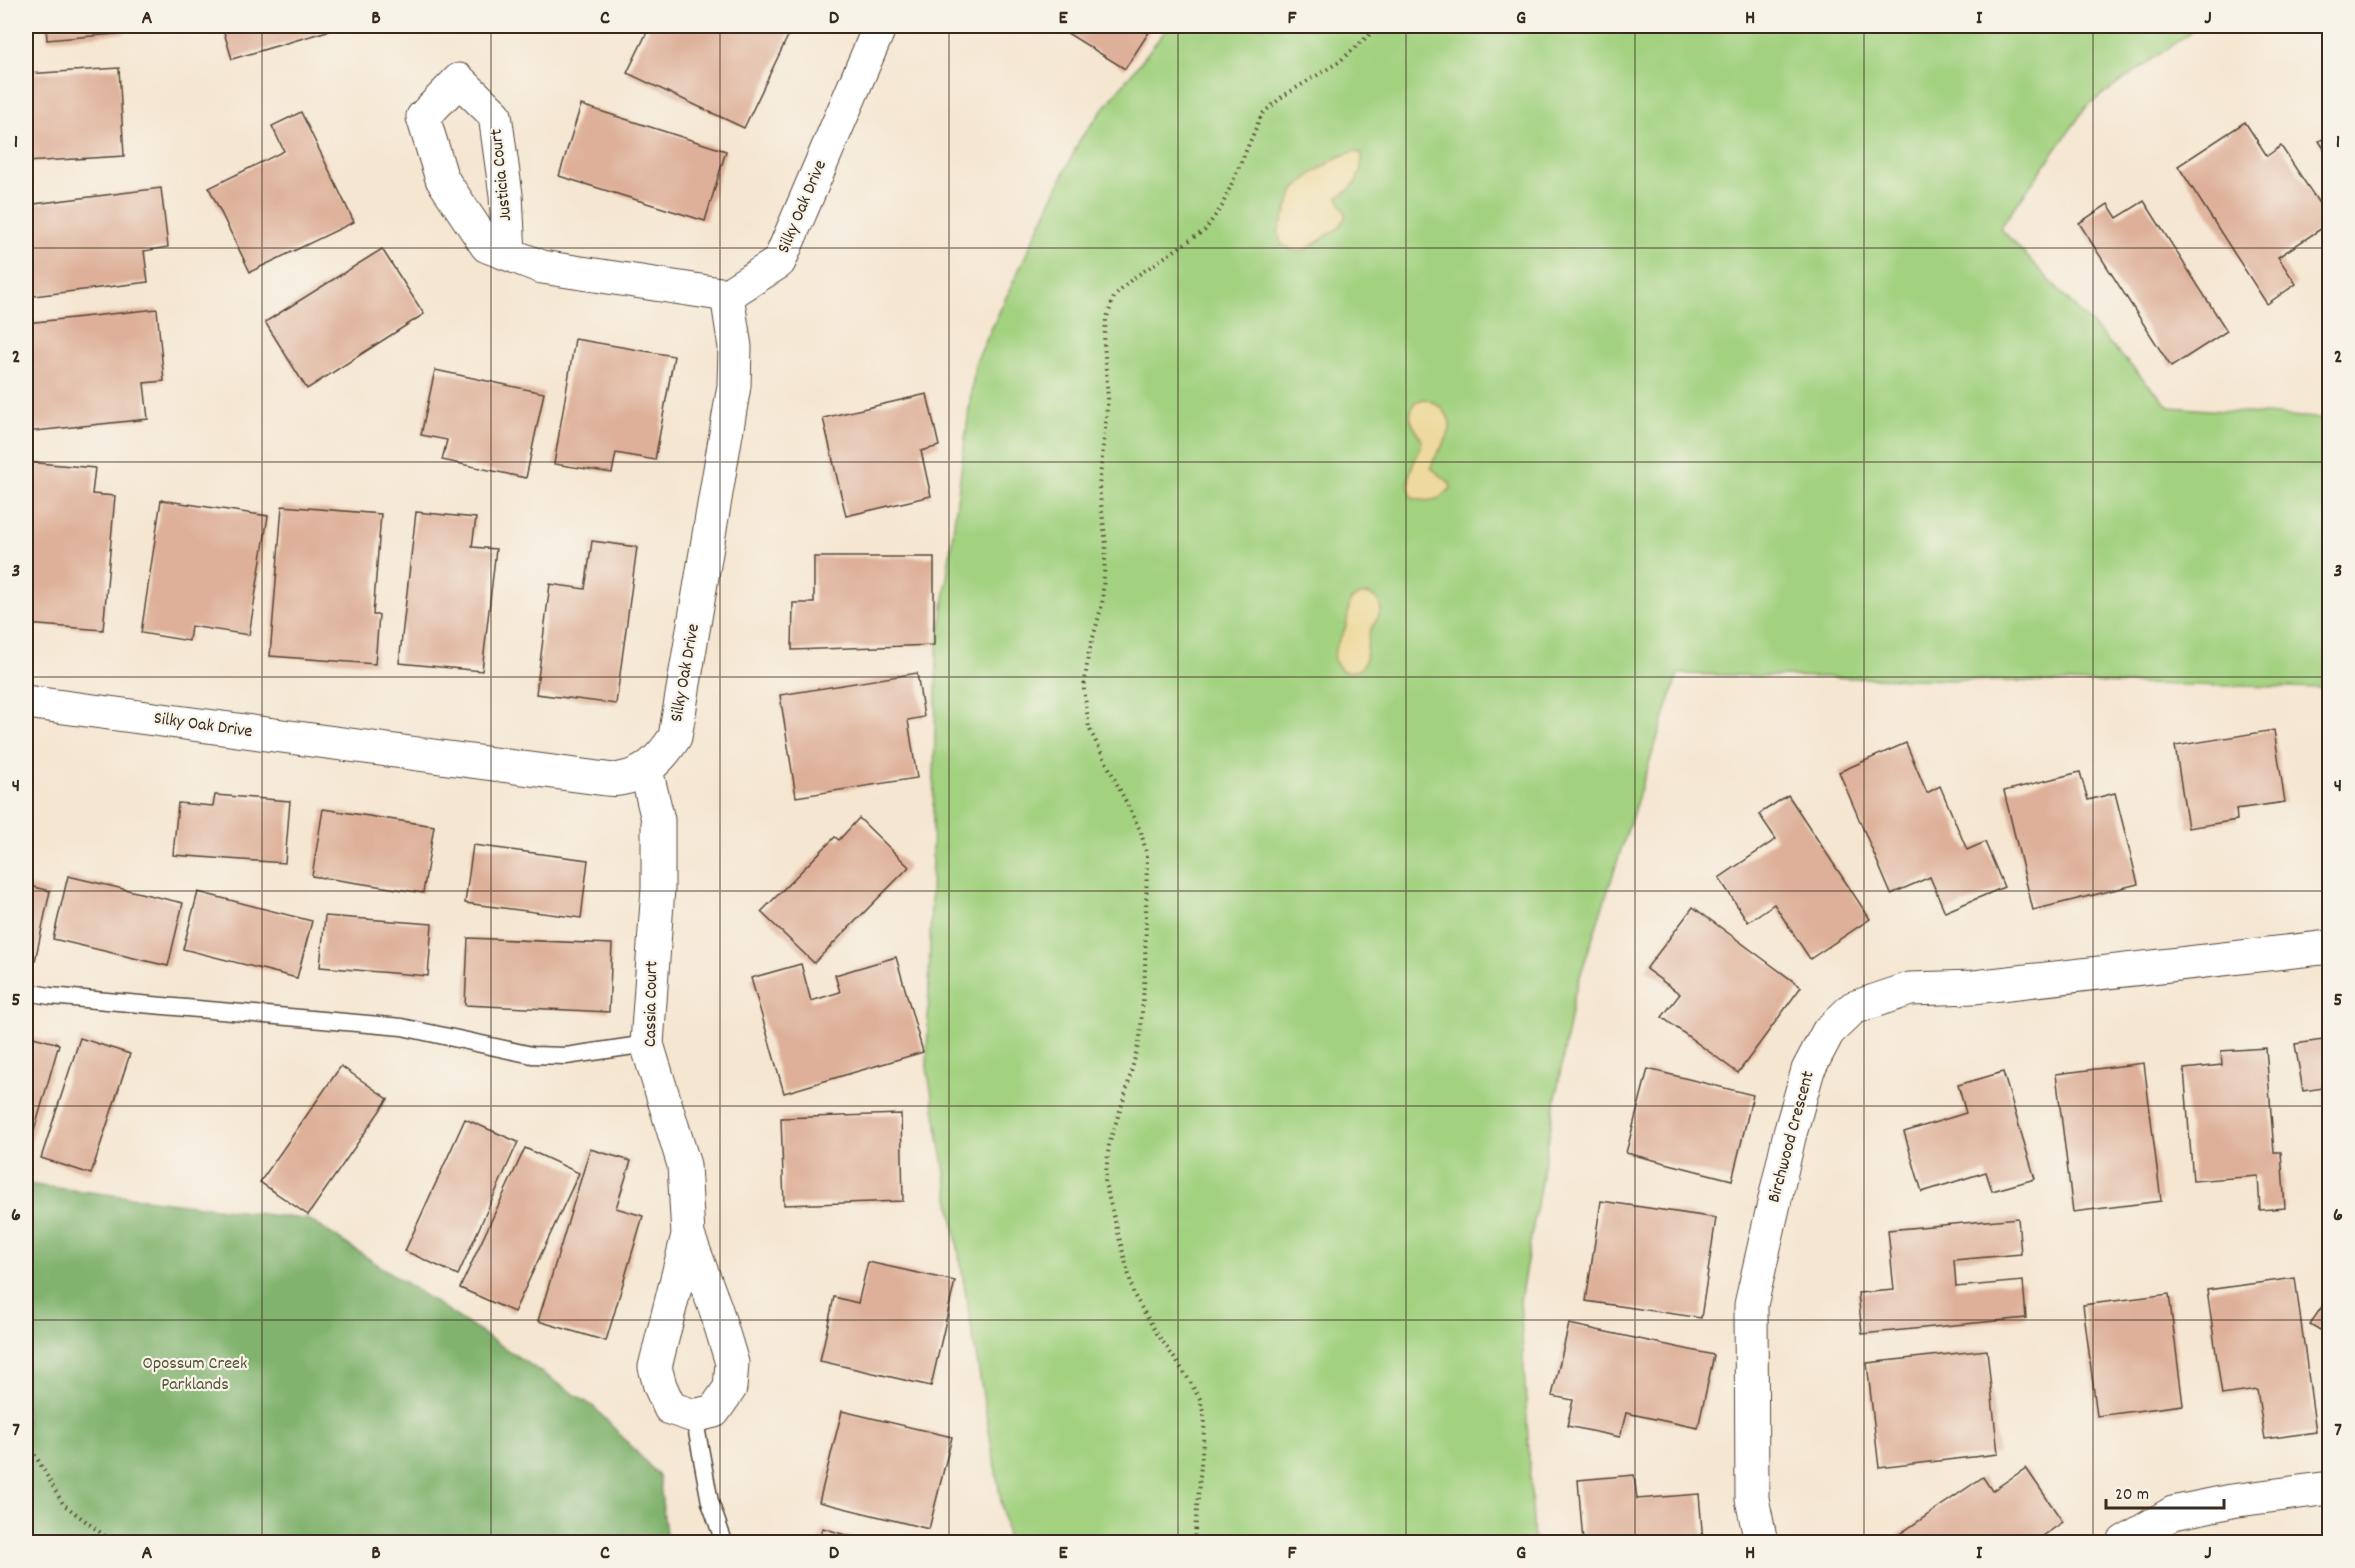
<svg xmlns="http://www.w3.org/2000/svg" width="2355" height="1568" viewBox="0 0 2355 1568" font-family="Dekko,sans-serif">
<rect width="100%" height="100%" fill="#f7f3e8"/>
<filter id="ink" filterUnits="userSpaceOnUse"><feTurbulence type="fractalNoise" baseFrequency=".0167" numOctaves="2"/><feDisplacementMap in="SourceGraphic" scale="12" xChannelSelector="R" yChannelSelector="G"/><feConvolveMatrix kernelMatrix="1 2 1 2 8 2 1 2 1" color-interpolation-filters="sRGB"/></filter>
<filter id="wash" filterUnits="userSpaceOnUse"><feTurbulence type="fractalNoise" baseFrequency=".008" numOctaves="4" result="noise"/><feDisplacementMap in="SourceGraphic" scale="24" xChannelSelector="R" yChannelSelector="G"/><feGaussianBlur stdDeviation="1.35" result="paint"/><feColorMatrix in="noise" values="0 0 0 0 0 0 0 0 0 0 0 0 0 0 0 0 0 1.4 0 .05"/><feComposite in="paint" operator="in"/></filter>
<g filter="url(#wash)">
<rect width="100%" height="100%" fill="#f5e6d1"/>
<polygon fill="#a2d17f" stroke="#6e7e4e" stroke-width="1.5" points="1169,26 2199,26 2087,106 2000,228 2170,407 2329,419 2329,688 1678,674 1574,995 1520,1300 1534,1542 1008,1542 927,1067 937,653 975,364 1080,139"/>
<polygon fill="#81b36e" stroke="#5e6e46" stroke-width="1.5" points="26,1184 310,1220 594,1407 659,1476 667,1542 26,1542"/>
<g fill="#eeda9e" stroke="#94825e" stroke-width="1.5">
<path d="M1355 151 1362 154C1362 175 1357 187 1338 197L1346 215 1339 228 1304 251H1293L1281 244 1278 232 1294 190 1313 173 1338 157Z"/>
<path d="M1424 399C1435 402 1441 406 1447 415 1459 435 1434 450 1431 468L1450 483 1451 488C1440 502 1426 503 1411 497 1404 469 1416 466 1422 441 1415 424 1404 421 1415 402Z"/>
<path d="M1368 594 1378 600 1381 610C1379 618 1373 624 1370 631 1364 649 1373 676 1343 671L1334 661 1335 648 1346 627 1350 601 1360 595Z"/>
</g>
<g id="blocks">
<g fill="#deb099">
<polygon points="46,26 125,26 126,33 47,40"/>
<polygon points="222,26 330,26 331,30 232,59"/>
<polygon points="650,26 776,26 790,32 744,128 627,73"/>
<polygon points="1056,26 1153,26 1125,69"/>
<polygon points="119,68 124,156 26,162 26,74"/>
<polygon points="581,105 726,151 705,221 559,176"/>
<polygon points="301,112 354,222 250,272 209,188 284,151 272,126"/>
<polygon points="2245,122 2267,156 2281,146 2330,220 2330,223 2278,257 2296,284 2267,304 2178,166"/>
<polygon points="2330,135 2330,158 2319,141"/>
<polygon points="161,188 168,247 144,251 148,282 26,297 26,205"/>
<polygon points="2144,201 2227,331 2171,367 2079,223 2108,204 2117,218"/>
<polygon points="382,249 424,314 307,389 265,322"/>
<polygon points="157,309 164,381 144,383 148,419 26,432 26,323"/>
<polygon points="575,339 674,356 655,460 616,453 612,473 554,464"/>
<polygon points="435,370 544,393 526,478 442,460 447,440 421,435"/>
<polygon points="927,394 939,446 921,451 931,496 846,516 823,418"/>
<polygon points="26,462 95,468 92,494 115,496 103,630 26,624"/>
<polygon points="161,500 268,516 249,635 191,626 189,641 141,633"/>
<polygon points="282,506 381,514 373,615 379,615 375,664 270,656"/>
<polygon points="416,512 476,518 472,547 496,549 482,671 399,663"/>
<polygon points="592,541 637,547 616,704 536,694 550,584 585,589"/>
<polygon points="814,557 934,557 934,645 792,650 793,603 814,603"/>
<polygon points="917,673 924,717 908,720 917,778 796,797 780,695"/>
<polygon points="2274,730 2285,802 2236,809 2237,820 2188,828 2175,746"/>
<polygon points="1906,743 1927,793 1940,786 1967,850 1985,842 2004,887 1945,912 1930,877 1891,894 1839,772"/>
<polygon points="2080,772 2088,800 2115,793 2138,884 2033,910 2004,791"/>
<polygon points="215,795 290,801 285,863 173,855 178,803 213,806"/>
<polygon points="1788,795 1870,919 1810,959 1774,904 1748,922 1719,878 1776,839 1759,814"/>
<polygon points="323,809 434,826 423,893 312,876"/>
<polygon points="859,818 909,867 814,963 761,912 835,837 839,840"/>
<polygon points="473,845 588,860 581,918 465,903"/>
<polygon points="68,876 183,903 168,966 53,939"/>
<polygon points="26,885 50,891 35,961 26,959"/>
<polygon points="198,892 312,921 297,978 183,949"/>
<polygon points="1693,907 1801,987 1738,1073 1662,1017 1680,994 1646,969"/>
<polygon points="325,916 432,924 428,976 320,967"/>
<polygon points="468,938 612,944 609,1012 465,1005"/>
<polygon points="896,957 923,1052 784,1093 751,978 801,964 811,1001 840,992 835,975"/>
<polygon points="26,1035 59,1044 26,1159"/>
<polygon points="80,1038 130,1054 91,1174 41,1158"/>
<polygon points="2330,1039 2330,1123 2328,1124 2323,1088 2303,1091 2295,1044"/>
<polygon points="2266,1048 2274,1152 2281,1152 2285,1208 2260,1210 2258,1176 2193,1181 2184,1069 2222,1065 2221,1051"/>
<polygon points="2144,1063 2161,1201 2073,1212 2056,1074"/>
<polygon points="341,1066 388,1099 308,1215 260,1182"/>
<polygon points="1648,1069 1753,1095 1732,1180 1626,1153"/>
<polygon points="2003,1072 2035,1179 1992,1191 1986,1172 1922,1192 1904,1132 1966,1113 1958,1085"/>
<polygon points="901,1114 903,1201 784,1205 781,1118"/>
<polygon points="465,1119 518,1142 458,1275 405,1251"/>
<polygon points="525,1148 579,1173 514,1312 460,1288"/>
<polygon points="590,1149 631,1161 616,1208 643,1216 606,1341 538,1321"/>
<polygon points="1601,1201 1716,1218 1701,1318 1586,1301"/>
<polygon points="2018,1218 2021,1254 1954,1260 1956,1287 2023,1281 2026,1318 1862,1334 1858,1293 1894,1290 1888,1230"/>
<polygon points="868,1262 955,1281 931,1386 820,1361 834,1297 858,1303"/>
<polygon points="2295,1278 2316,1432 2265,1439 2257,1390 2222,1395 2207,1290"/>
<polygon points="2169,1294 2183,1405 2097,1416 2083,1305"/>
<polygon points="2330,1295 2330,1336 2310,1324"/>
<polygon points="1569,1324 1714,1355 1698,1428 1626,1413 1620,1437 1567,1426 1573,1400 1552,1396"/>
<polygon points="1987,1350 1998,1454 1879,1468 1867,1363"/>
<polygon points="842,1411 952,1437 929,1529 819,1502"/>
<polygon points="2026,1468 2063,1522 2034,1542 1888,1542 1983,1477 1992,1491"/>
<polygon points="1634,1475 1637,1499 1699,1494 1703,1542 1583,1542 1578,1480"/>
<polygon points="823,1528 868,1542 818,1542"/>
</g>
</g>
</g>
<g filter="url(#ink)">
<use href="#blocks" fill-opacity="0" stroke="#574639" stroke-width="1.5"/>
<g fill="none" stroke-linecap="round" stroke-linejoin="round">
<g stroke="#574639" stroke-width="19">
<g id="service">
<polyline points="26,992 50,996 402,1027 532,1055 566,1056 647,1044"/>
<polyline points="694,1416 710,1502 724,1542"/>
</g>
</g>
<g stroke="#574639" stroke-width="35">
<g id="minor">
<polyline points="509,254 506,195 495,115 459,80 423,117 442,179 487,246 542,267 727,295"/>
<path d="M26 702 591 777C600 778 611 781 620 779 646 775 662 757 675 737L734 386 735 347 727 295 779 262 880 26"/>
<polyline points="646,770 658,820 658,888 647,1044 684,1165 688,1235 716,1310 732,1363 730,1388 714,1411 694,1416 670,1408 660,1386 655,1367 688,1235"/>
<polyline points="1761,1542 1752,1499 1751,1305 1789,1137 1808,1070 1828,1032 1853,1008 1910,989 1974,987 2330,947"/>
<polyline points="2124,1542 2173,1513 2231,1501 2330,1488"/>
</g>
</g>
<g stroke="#574639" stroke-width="4" stroke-dasharray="1.5 4.5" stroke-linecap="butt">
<polyline points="26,1439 63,1504 113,1542"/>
<polyline points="1194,1542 1205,1420 1200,1399 1186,1375 1156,1332 1134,1295 1105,1183 1109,1144 1126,1092 1140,1038 1145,972 1147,856 1141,832 1089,728 1084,689 1088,656 1102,605 1106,545 1099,487 1108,399 1104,342 1106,320 1114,297 1132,279 1205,230 1222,206 1262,114 1283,96 1339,62 1379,26"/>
</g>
<use href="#service" stroke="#fff" stroke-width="16"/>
<use href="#minor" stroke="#fff" stroke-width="33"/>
</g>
</g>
<path fill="none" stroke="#3b2a1e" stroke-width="1.5" stroke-opacity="0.55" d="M262 26V1542M491 26V1542M720 26V1542M949 26V1542M1178 26V1542M1406 26V1542M1635 26V1542M1864 26V1542M2093 26V1542M26 248H2330M26 462H2330M26 677H2330M26 891H2330M26 1106H2330M26 1320H2330"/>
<g text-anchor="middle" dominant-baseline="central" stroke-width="4.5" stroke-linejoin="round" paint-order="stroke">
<g font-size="18" fill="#3b2a1e" stroke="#f7f3e8">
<text transform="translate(502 175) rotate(-96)">Justicia Court</text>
<text transform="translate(803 207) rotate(-67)">Silky Oak Drive</text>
<text transform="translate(686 673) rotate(-80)">Silky Oak Drive</text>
<text transform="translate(203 726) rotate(8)">Silky Oak Drive</text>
<text transform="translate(652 1004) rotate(-89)">Cassia Court</text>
<text transform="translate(1792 1137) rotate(-75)">Birchwood Crescent</text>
</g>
<g font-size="18" fill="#555436" stroke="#f7f3e8">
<text x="195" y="1364">Opossum Creek<tspan x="195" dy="21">Parklands</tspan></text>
</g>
</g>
<rect width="2355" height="1568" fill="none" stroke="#f7f3e8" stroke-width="66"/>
<path d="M2106 1499v9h118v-9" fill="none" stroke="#3b2a1e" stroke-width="3"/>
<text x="2115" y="1499" font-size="18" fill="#3b2a1e" stroke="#f7f3e8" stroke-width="4.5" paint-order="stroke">20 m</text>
<rect x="33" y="33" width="2289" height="1502" fill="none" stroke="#3b2a1e" stroke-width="2"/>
<g font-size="20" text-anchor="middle" font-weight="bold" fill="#3b2a1e">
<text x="147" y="23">A</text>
<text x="376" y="23">B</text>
<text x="605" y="23">C</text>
<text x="834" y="23">D</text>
<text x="1063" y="23">E</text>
<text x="1292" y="23">F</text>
<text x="1521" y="23">G</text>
<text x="1750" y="23">H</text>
<text x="1979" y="23">I</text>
<text x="2208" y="23">J</text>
<text x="16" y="147">1</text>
<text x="2338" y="147">1</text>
<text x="16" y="362">2</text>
<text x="2338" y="362">2</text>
<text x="16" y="576">3</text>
<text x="2338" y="576">3</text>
<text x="16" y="791">4</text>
<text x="2338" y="791">4</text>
<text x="16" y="1005">5</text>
<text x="2338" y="1005">5</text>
<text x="16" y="1220">6</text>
<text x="2338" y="1220">6</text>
<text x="16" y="1435">7</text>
<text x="2338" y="1435">7</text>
<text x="147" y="1558">A</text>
<text x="376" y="1558">B</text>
<text x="605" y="1558">C</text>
<text x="834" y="1558">D</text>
<text x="1063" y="1558">E</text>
<text x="1292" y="1558">F</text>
<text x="1521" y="1558">G</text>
<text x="1750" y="1558">H</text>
<text x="1979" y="1558">I</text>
<text x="2208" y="1558">J</text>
</g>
</svg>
